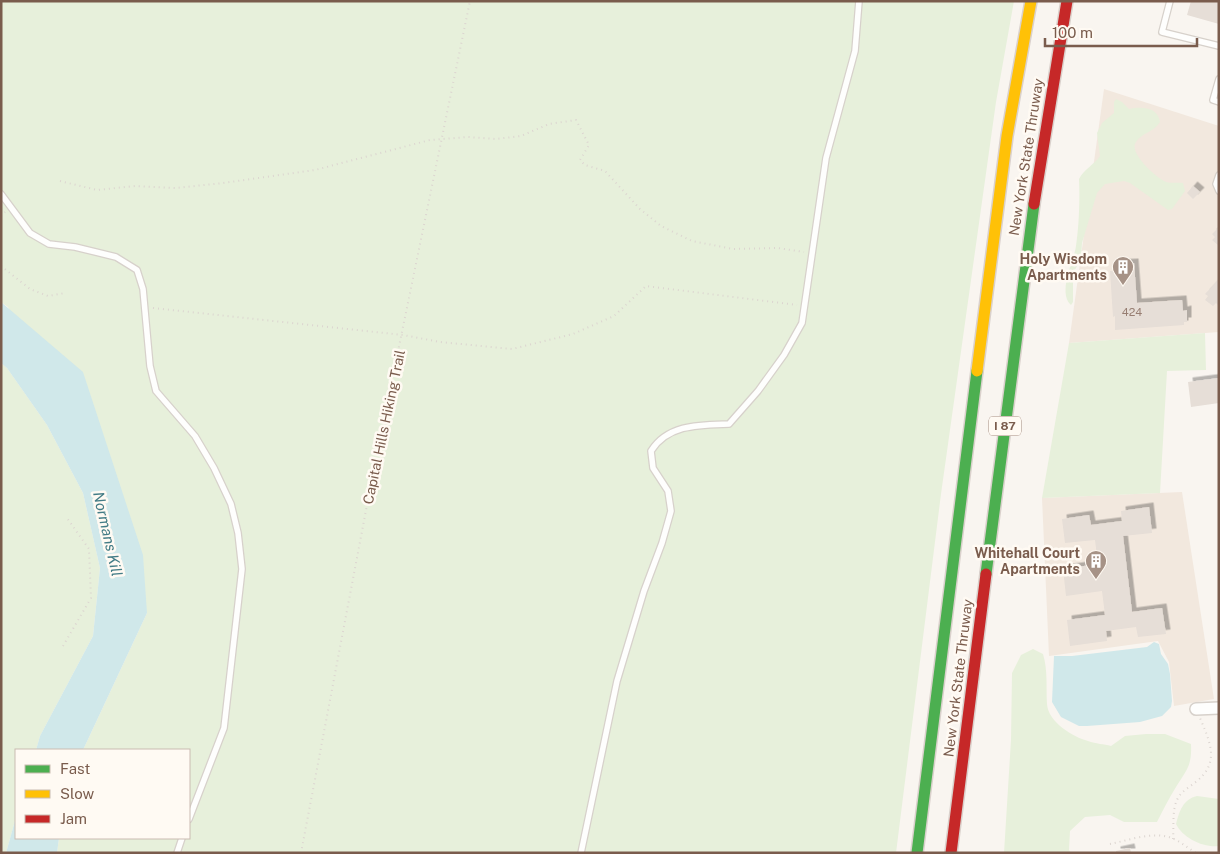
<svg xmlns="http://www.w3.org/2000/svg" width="1220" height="854" viewBox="0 0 1220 854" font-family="'Public Sans',sans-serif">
<defs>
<filter id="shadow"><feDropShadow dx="4.5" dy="-4.5" stdDeviation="0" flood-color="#0004"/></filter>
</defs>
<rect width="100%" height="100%" fill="#f9f5f0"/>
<g fill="#f2e8de">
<polygon points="1104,89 1219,126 1219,332 1069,343"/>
<polygon points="1182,492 1214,699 1174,706 1169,662 1158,641 1049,656 1042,498"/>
</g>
<g fill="#e7f0db">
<polygon points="1,1 1014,1 996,102 941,494 896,853 57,853 59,838 189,838 189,750 83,750 147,613 8,307 1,302"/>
<path d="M1116 99 1122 102 1129 109C1142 106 1158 107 1160 122 1153 133 1141 133 1136 142 1128 152 1155 176 1164 181 1170 184 1176 182 1183 183L1185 191 1172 209 1168 210 1130 183 1124 181 1105 184 1097 193 1082 243 1081 258 1073 274V302L1071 305C1057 292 1074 261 1076 246 1079 226 1080 199 1079 179 1084 169 1094 165 1100 156L1097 133 1102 123 1114 113V102Z"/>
<polygon points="1205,333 1206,370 1167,371 1160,493 1042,498 1069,343"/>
<polygon points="1,363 7,368 47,425 83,493 100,568 93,636 40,736 36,750 16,750 16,817 6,853 1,853"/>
<path d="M1033 649 1043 654C1048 671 1046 687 1047 704 1048 722 1073 737 1088 741 1096 744 1104 744 1111 746L1125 736 1146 734H1165L1191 744C1192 766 1187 769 1176 787 1169 798 1163 810 1157 822H1124L1110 815 1085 817 1070 831 1069 850 1071 853H1004L1011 740 1012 673 1021 655Z"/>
<path d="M1197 796 1219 799V846C1203 848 1183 838 1176 824 1179 812 1183 799 1197 796Z"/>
</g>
<g fill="#d0e8ea">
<polygon points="1,302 83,372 143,555 147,613 83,750 36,750 40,736 93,636 100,568 83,493 47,425 7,368 1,363"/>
<polygon points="1154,642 1159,644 1161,654 1168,664 1170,674 1172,701 1171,707 1162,716 1140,722 1087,726 1079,726 1061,717 1052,702 1054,656 1072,656 1147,647"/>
<polygon points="16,817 16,838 59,838 57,853 6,853"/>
</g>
<g fill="#e6ded7" filter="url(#shadow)">
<polygon points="1191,1 1219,1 1219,24 1187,15"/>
<polygon points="1193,186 1200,192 1193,199 1187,193"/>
<polygon points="1219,227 1219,246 1212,240 1215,237 1212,234"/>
<polygon points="1134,263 1137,303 1182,300 1183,311 1187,310 1187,322 1184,322 1184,325 1115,330 1115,316 1113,317 1110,271 1116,271 1116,264"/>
<polygon points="1219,279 1219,306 1216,303 1213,306 1205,300 1208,296 1205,294"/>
<polygon points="1219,378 1219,403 1191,407 1188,382"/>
<polygon points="1149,507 1152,533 1123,536 1132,612 1162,608 1166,634 1138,637 1136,627 1106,631 1107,641 1070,646 1067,620 1105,615 1102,591 1066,596 1063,569 1098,564 1095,540 1065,543 1062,519 1089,515 1091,525 1122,521 1121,511"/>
<polygon points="1130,848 1131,853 1116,853 1116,851"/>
</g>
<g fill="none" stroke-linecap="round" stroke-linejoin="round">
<g stroke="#d7d1cb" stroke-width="8">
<g id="lane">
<polyline points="1170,1 1162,32 1219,46"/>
<polyline points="1219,79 1213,100 1219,102"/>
<polyline points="1219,175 1216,184 1219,191"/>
<polyline points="1,194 30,233 49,244 75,247 116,257 137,270 143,289 150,366 156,391 195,436 214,468 231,504 238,533 242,569 224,728 189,819"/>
<polyline points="177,853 182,838"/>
<path d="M581 853 617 681 644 591 662 543 671 511 668 491 653 468 651 451C668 424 700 425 729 424L758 391 784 355 802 323 826 158 855 51 859 1"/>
</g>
</g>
<g stroke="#d7d1cb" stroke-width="14">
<polyline id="street" points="1196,709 1219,708"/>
</g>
<g stroke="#dad1cc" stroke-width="14">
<g id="fast">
<polyline points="986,574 1034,204"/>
<polyline points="917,853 977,371"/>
</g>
</g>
<g stroke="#dad1cc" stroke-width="14">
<polyline id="slow" points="977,371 1007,136 1031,1"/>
</g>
<g stroke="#dad1cc" stroke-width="14">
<g id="jam">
<polyline points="1034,204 1067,1"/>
<polyline points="951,853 986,574"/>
</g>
</g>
<g stroke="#dcd5d0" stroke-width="2" stroke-dasharray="1 4" stroke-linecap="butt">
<polyline points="60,181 97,190 135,186 176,188 223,183 315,170 430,140 468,137 496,139 521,136 549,124 576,120 589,145 580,160 585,165 605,171 640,209 661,226 692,241 733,249 778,248 804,252"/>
<polyline points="1,216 5,212"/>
<polyline points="1,266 30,289 48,296 65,293"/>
<polyline points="153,308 403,335 440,342 512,349 573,334 614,316 646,286 797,305"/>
<polyline points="63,646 91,598 89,549 67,518"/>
<path d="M1173 839C1174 827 1172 810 1177 800 1181 791 1190 787 1197 781 1220 762 1210 742 1200 718"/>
<path d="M1110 844C1130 840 1153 831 1172 838 1181 842 1188 848 1196 853"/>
<polyline points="301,853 374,468 470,1"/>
</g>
<use href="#lane" stroke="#fefefd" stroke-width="5.5"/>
<use href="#street" stroke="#fefefd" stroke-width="11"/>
<use href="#fast" stroke="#4caf50" stroke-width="11"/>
<use href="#slow" stroke="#ffc107" stroke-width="11"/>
<use href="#jam" stroke="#c62828" stroke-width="11"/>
</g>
<defs>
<g id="building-pin" transform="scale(1.125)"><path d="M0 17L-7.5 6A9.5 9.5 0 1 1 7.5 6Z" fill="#a69286" stroke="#fffaf3"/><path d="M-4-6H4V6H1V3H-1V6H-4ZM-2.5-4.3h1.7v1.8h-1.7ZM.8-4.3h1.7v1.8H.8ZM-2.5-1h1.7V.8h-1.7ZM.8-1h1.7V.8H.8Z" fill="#fff"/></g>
</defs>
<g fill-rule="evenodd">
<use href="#building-pin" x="1123" y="267"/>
<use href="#building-pin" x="1096" y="561"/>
</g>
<g text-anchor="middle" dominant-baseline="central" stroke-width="5" stroke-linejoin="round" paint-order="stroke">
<g font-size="11" fill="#977e72">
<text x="1132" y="312">424</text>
</g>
<rect fill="#fffaf3" stroke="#a28b7f" stroke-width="1" x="989" y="416.5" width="32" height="19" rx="4"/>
<g font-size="12" font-weight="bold" fill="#7a5c4d">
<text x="1005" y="426">I 87</text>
</g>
<g font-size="14" fill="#7a5c4d" stroke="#fffaf3">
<text transform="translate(1026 157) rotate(-81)">New York State Thruway</text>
<text transform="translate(384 427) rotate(-78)">Capital Hills Hiking Trail</text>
<text transform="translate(958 678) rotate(-83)">New York State Thruway</text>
</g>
<g font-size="14" font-weight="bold" fill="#7a5c4d" stroke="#fffaf3" text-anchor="end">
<text x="1107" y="259">Holy Wisdom<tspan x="1107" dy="16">Apartments</tspan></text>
<text x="1080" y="553">Whitehall Court<tspan x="1080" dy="16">Apartments</tspan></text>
</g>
<g font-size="15" font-style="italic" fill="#437c86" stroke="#fffaf3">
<text transform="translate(108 534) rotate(77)">Normans Kill</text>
</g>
</g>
<rect width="1220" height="854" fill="none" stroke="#7a5c4d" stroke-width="5"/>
<rect x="15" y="749" width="175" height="90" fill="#fffaf3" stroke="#cabbb1"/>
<rect x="25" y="765" width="25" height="8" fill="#4caf50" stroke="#cabbb1"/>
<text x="60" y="774" font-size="15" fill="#7a5c4d">Fast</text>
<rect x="25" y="790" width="25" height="8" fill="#ffc107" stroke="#cabbb1"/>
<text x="60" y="799" font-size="15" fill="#7a5c4d">Slow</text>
<rect x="25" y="815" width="25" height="8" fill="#c62828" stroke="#cabbb1"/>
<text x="60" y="824" font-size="15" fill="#7a5c4d">Jam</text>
<path d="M1045 38v8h152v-8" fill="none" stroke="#7a5c4d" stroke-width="2.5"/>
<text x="1052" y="38" font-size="15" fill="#7a5c4d" stroke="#fffaf3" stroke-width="4" paint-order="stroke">100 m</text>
</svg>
